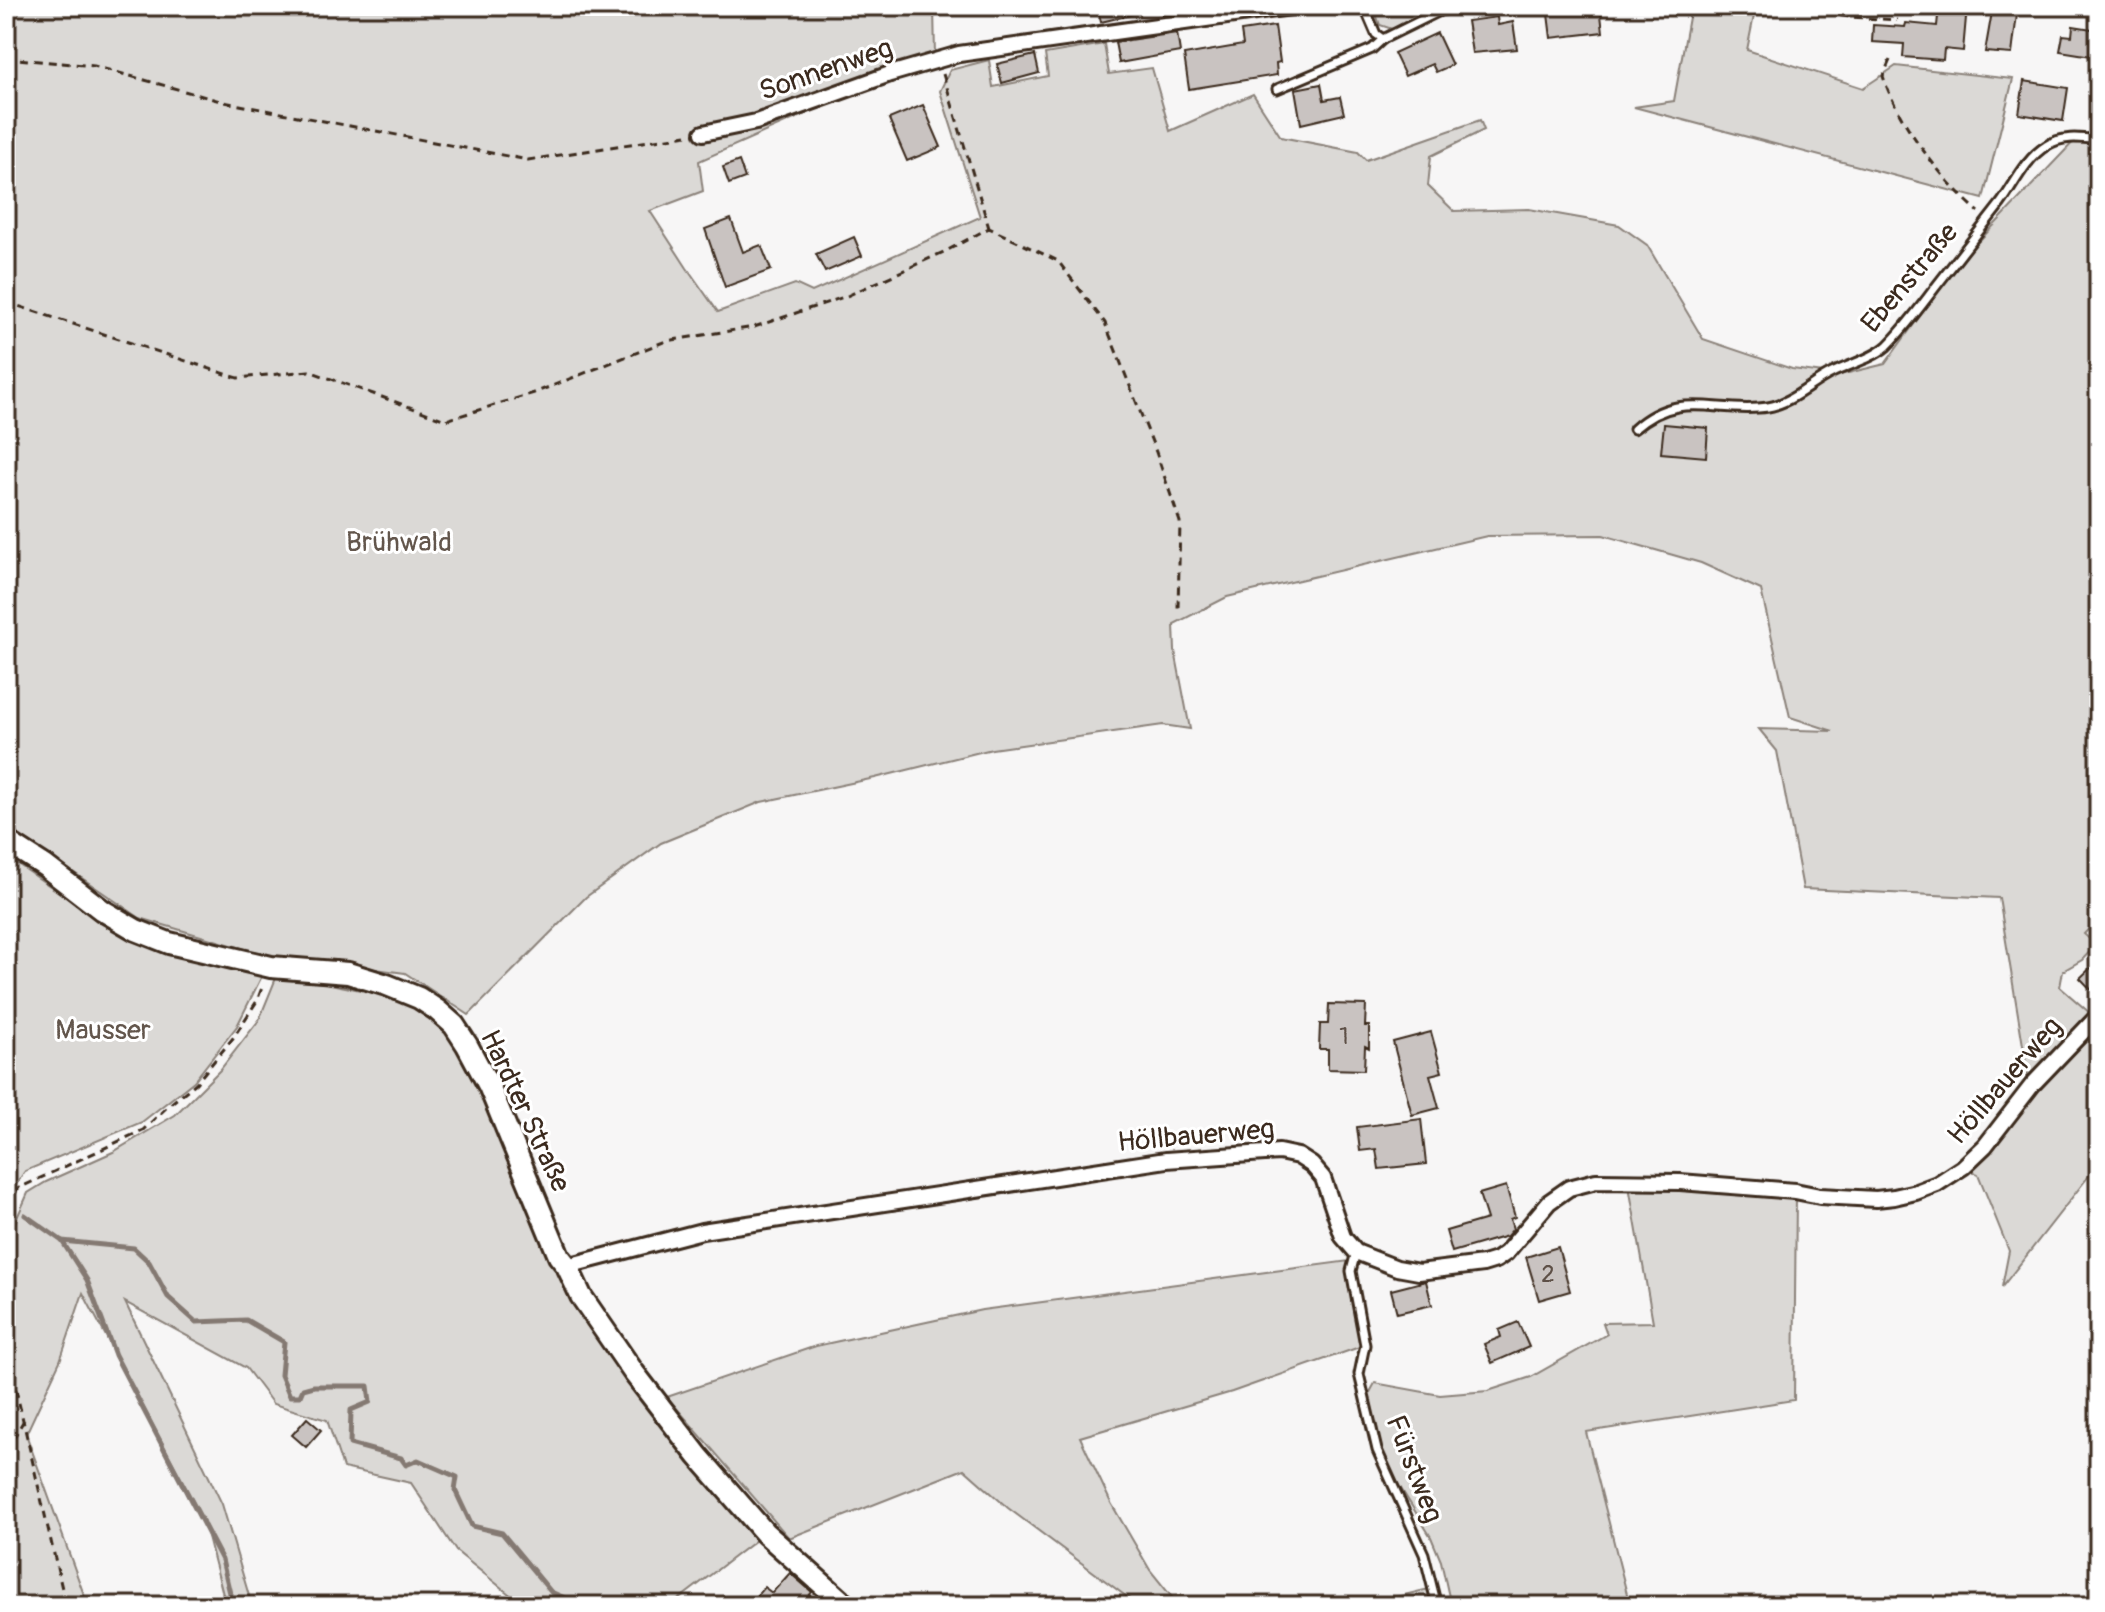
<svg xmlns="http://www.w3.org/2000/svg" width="2105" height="1612" viewBox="0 0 2105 1612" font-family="Pangolin,sans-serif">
<rect width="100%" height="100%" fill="#f7f6f6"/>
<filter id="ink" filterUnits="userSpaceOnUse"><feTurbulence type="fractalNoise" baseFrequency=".0125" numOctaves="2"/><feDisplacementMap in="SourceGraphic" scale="16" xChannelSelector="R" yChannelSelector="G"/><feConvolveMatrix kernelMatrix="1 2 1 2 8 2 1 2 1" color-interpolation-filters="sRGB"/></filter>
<g filter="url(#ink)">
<g fill="#dbd9d6" stroke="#8b827a" stroke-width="2">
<polygon points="6,6 934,6 935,57 699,161 703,191 650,211 687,268 718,312 795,284 812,292 980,217 940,91 950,70 989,60 993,87 1048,76 1045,54 1104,44 1109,74 1152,68 1170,131 1253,94 1281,137 1358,152 1366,160 1480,120 1484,130 1431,156 1428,186 1454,211 1529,209 1619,225 1647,245 1703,339 1792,369 1840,375 1885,364 1960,261 2078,137 2099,148 2099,918 2084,934 2096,945 2082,960 2063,971 2060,987 2090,1013 2058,1052 2028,1076 1999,898 1803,889 1777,751 1759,729 1833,731 1790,717 1761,590 1701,563 1603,535 1487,536 1227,597 1174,624 1175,651 1190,729 1163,725 992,749 875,778 761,802 661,843 586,897 469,1015 405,973 262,954 140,918 6,826"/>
<polygon points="1373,6 1434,6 1392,29 1380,25"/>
<polygon points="1691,6 1756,6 1747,50 1863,88 1896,66 2013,79 1983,199 1634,107 1674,101"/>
<polygon points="6,856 98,919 162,952 262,976 237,1026 194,1081 142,1122 25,1171 6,1200"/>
<polygon points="276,978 325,983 391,996 429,1014 460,1047 482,1092 574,1296 760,1537 670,1606 524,1606 456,1551 411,1483 343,1468 327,1420 273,1404 246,1368 125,1302 222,1504 252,1606 226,1606 204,1521 83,1293 60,1361 26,1434 88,1606 6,1606 6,1250 16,1220 28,1193 46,1182 113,1152 175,1115 220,1070 259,1020"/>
<polygon points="2098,1021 2099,1163 2002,1287 2009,1251 1978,1174 1968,1170 1989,1149"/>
<polygon points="1629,1186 1796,1195 1794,1400 1586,1432 1630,1606 1451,1606 1441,1561 1431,1537 1377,1450 1368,1396 1375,1383 1440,1395 1488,1391 1531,1377 1607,1334 1603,1323 1653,1322"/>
<polygon points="1349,1261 1365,1345 1232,1392 1080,1437 1111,1503 1150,1570 1179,1606 1139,1606 1008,1508 964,1469 789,1538 667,1397 816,1346 982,1310"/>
<polygon points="1433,1588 1436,1606 1359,1606"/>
</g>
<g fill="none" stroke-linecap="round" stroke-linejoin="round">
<g stroke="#847972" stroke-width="5">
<polyline points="25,1215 62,1241 134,1248 149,1262 168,1297 196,1322 246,1320 284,1342 281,1375 290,1396 300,1396 303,1389 314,1386 368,1386 370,1402 351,1410 350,1444 401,1458 406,1465 418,1460 457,1477 455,1490 472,1526 502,1533 551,1592 583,1606"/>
<polyline points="62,1241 87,1280 115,1355 222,1560 233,1606"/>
</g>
</g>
<g fill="#c9c3c1" stroke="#3b2a1e" stroke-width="2">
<polygon points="1097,6 1142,6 1143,12 1101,22"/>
<polygon points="1547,6 1600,6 1603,32 1551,38"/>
<polygon points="1939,6 1967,6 1963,51 1944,49 1943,60 1903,57 1904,44 1872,42 1873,25 1905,27 1906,23 1937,26"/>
<polygon points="1993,6 2018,6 2012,54 1985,52"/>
<polygon points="1497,17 1498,25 1513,22 1517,49 1472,53 1467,21"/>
<polygon points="1275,26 1280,62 1276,63 1277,75 1189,89 1184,55 1243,45 1241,31"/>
<polygon points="2073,26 2099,30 2098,57 2060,51 2063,35 2072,36"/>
<polygon points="1177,33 1180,52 1119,63 1115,42"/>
<polygon points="1437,33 1452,65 1436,72 1432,64 1405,76 1394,53"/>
<polygon points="1035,55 1039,73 1002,83 997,64"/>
<polygon points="2024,81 2068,88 2063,121 2019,114"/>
<polygon points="1321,84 1324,100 1340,97 1344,114 1301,124 1295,89"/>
<polygon points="923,105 941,147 907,161 889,119"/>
<polygon points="739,161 745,178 729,184 723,167"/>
<polygon points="731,219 743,252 761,245 771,270 725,287 705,229"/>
<polygon points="854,237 862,256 825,272 816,254"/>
<polygon points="1664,424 1708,428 1706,457 1661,453"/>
<polygon points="2099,960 2099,998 2080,978"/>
<polygon points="1329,1004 1366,1005 1365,1026 1369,1026 1369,1048 1365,1046 1364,1070 1328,1069 1328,1049 1319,1049 1320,1024 1328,1024"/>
<polygon points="1431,1032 1442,1072 1430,1075 1439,1108 1412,1115 1393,1042"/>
<polygon points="1421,1119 1426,1164 1379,1169 1376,1149 1360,1151 1357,1127"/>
<polygon points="1506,1186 1515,1217 1510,1219 1513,1229 1507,1236 1452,1252 1446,1231 1487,1219 1479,1194"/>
<polygon points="1558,1247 1570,1291 1539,1300 1526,1257"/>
<polygon points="1426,1281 1432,1305 1397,1313 1391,1290"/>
<polygon points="1518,1322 1529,1347 1492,1363 1484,1344 1501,1337 1499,1330"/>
<polygon points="307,1418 321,1430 306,1447 292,1435"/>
<polygon points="790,1573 812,1592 801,1606 748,1606 764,1587 772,1593"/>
</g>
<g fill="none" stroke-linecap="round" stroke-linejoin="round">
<g stroke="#3b2a1e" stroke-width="13">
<g id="lane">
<polyline points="1364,6 1376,34 1383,39 1440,11 1463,6"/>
<polyline points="1277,89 1372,49 1383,39"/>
<path d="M1634 429C1680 388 1717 415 1768 407 1792 403 1811 383 1832 373 1850 364 1872 359 1887 346 1907 326 1923 303 1941 280 1961 254 1981 229 2001 203 2014 185 2026 158 2046 146 2062 135 2081 138 2099 140"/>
<polyline points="1356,1252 1351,1271 1365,1345 1359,1374 1377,1450 1424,1554 1437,1606"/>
</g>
</g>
<g stroke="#3b2a1e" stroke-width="20">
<g id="street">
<polyline points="703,133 756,122 890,74 959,54 1298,6"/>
<polyline points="567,1266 702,1231 1166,1160 1279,1152 1298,1156 1312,1165 1323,1178 1343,1237 1356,1252 1397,1268 1419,1272 1483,1264 1496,1260 1506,1253 1549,1202 1569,1188 1596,1181 1680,1182 1795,1191 1820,1196 1876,1199 1894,1197 1916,1192 1937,1184 1963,1167 1985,1146 2033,1084 2099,1015"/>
</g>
</g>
<g stroke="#3b2a1e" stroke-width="26">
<polyline id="secondary" points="6,841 45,866 102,910 136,930 169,943 271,967 348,973 387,985 419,998 437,1010 454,1025 467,1045 489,1086 559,1256 567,1266 581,1296 634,1373 698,1456 765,1533 847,1606"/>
</g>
<g stroke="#3b2a1e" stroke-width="3" stroke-dasharray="8 6" stroke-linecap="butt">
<polyline points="1785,6 1849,17 1897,20"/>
<polyline points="6,58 94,66 224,102 528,160 687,135"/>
<path d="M1890 60 1883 76C1897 121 1943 182 1979 212"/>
<polyline points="943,74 989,228"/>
<polyline points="6,302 238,378 309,371 446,420 534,393 666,341 754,327 847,296 946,251 989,228 1058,261 1105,323 1156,452 1180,522 1178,608"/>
<polyline points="6,1220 17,1189 143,1130 169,1105 196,1083 233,1038 257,1001 263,985"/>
<polyline points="6,1379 16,1390 66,1606"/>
<polyline points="6,1451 24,1420"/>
</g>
<use href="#lane" stroke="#fff" stroke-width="7"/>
<use href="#street" stroke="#fff" stroke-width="14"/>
<use href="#secondary" stroke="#fff" stroke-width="20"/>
</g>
</g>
<g text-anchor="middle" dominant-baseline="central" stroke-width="6" stroke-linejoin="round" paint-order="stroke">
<g font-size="24" fill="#5e5047">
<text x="1344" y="1036">1</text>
<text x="1548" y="1274">2</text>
</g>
<g font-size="28" fill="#3b2a1e" stroke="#fff">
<text transform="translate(826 70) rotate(-19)">Sonnenweg</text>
<text transform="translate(1910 278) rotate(-50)">Ebenstraße</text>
<text transform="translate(2005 1081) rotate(-49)">Höllbauerweg</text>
<text transform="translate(525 1111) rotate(65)">Hardter Straße</text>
<text transform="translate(1196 1136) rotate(-5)">Höllbauerweg</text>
<text transform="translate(1414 1469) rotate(69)">Fürstweg</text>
</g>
<g font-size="28" fill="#63564c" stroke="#fff">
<text x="399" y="542">Brühwald</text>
<text x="103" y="1030">Mausser</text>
</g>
</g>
<rect width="2105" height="1612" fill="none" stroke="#fff" stroke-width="32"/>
<rect x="16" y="16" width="2073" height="1580" fill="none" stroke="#3b2a1e" stroke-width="3" filter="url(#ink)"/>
</svg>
